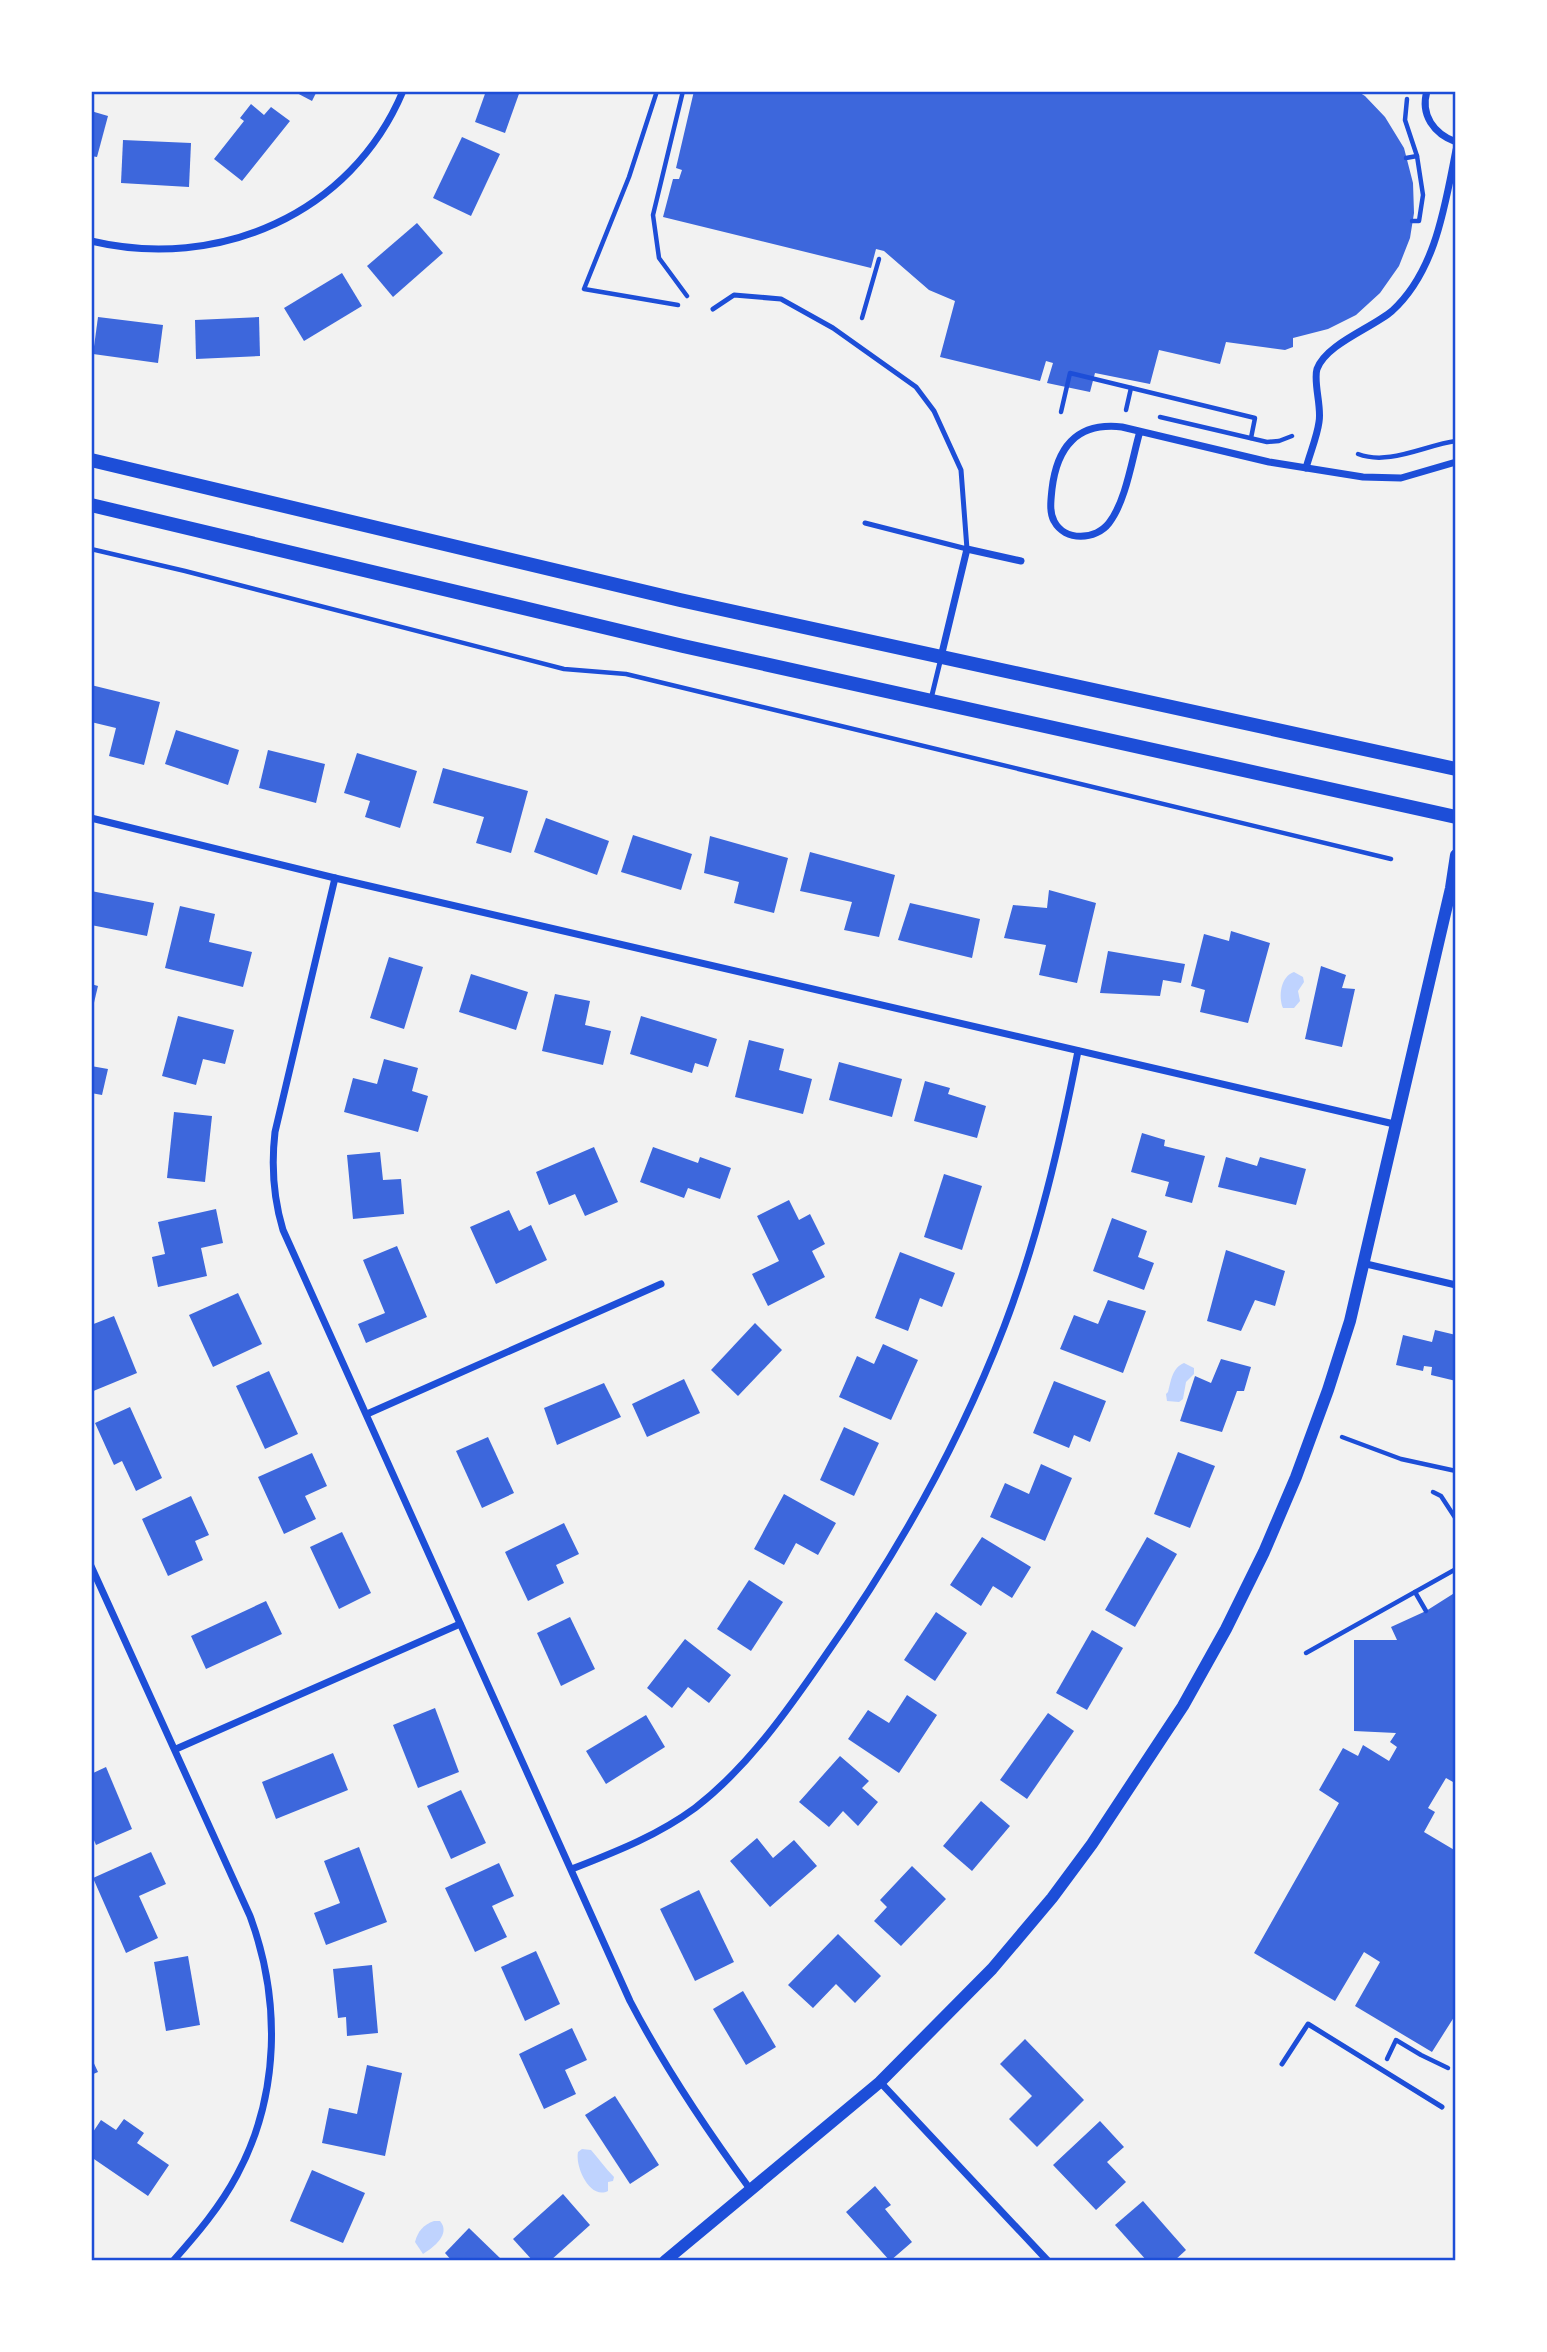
<svg xmlns="http://www.w3.org/2000/svg" width="1547" height="2352" viewBox="0 0 1547 2352" font-family="Georgia,serif">
<rect width="100%" height="100%" fill="#f2f2f2"/>
<g fill="#bfd3fe">
<path d="M1294 972 1303 977 1304 982 1298 991 1300 1001 1294 1008H1283C1278 996 1281 976 1294 972Z"/>
<path d="M1184 1363 1194 1368V1374L1186 1382 1183 1399 1179 1402 1167 1401 1166 1394 1168 1392C1171 1381 1172 1368 1184 1363Z"/>
<path d="M582 2149 591 2150C599 2159 605 2168 614 2177L613 2181 608 2182V2191C590 2200 575 2167 578 2152Z"/>
<path d="M434 2221H440C451 2234 434 2247 423 2254L415 2242C418 2231 423 2225 434 2221Z"/>
</g>
<g fill="#3d67dc">
<polygon points="293,91 317,91 312,101"/>
<polygon points="486,91 520,91 505,133 475,122"/>
<polygon points="694,91 1357,91 1365,96 1385,117 1404,148 1413,183 1414,213 1410,238 1399,266 1380,293 1356,315 1328,329 1293,338 1293,347 1285,350 1226,342 1220,364 1159,350 1150,384 1095,373 1090,392 1047,383 1053,363 1046,361 1040,381 940,357 955,301 929,290 884,251 876,249 871,268 663,217 673,179 679,179 682,170 676,168"/>
<polygon points="251,104 264,115 271,107 290,121 242,181 214,159 244,121 240,118"/>
<polygon points="91,111 108,116 97,157 91,156"/>
<polygon points="462,137 500,154 471,216 433,198"/>
<polygon points="123,140 191,143 189,187 121,183"/>
<polygon points="417,223 443,253 393,297 367,266"/>
<polygon points="342,273 362,306 304,341 284,308"/>
<polygon points="98,317 163,325 158,363 93,354"/>
<polygon points="259,317 260,356 196,359 195,320"/>
<polygon points="91,685 160,702 144,765 109,756 116,728 91,722"/>
<polygon points="176,730 239,750 228,785 165,764"/>
<polygon points="268,750 325,764 316,803 259,788"/>
<polygon points="357,753 417,771 400,828 365,817 370,801 344,793"/>
<polygon points="443,768 528,791 511,853 476,843 484,817 433,803"/>
<polygon points="546,818 609,841 597,875 534,852"/>
<polygon points="633,835 692,854 681,890 621,872"/>
<polygon points="710,836 788,858 774,913 734,903 739,882 704,873"/>
<polygon points="810,852 895,875 879,937 844,930 852,902 800,891"/>
<polygon points="1049,890 1096,903 1077,983 1039,975 1046,945 1004,938 1013,905 1047,908"/>
<polygon points="91,891 154,903 147,936 91,925"/>
<polygon points="910,903 980,919 972,958 898,940"/>
<polygon points="180,906 215,914 209,942 252,952 243,987 165,968"/>
<polygon points="1231,931 1270,943 1248,1023 1200,1012 1205,990 1191,986 1204,934 1229,941"/>
<polygon points="1108,951 1185,964 1181,983 1163,980 1160,996 1100,993"/>
<polygon points="389,957 423,967 404,1029 370,1018"/>
<polygon points="1321,966 1346,975 1342,988 1355,989 1342,1047 1305,1039"/>
<polygon points="471,974 528,992 516,1030 459,1012"/>
<polygon points="91,984 98,986 92,1011 91,1011"/>
<polygon points="555,994 590,1001 585,1025 611,1031 603,1065 542,1051"/>
<polygon points="178,1016 234,1030 225,1064 203,1059 196,1085 162,1076"/>
<polygon points="641,1016 717,1039 708,1067 695,1063 692,1073 630,1054"/>
<polygon points="749,1040 784,1049 779,1070 812,1079 803,1114 735,1097"/>
<polygon points="384,1059 418,1068 412,1091 428,1096 418,1132 344,1112 353,1078 377,1084"/>
<polygon points="839,1062 902,1079 892,1117 829,1100"/>
<polygon points="91,1066 108,1069 102,1095 91,1093"/>
<polygon points="925,1081 950,1088 948,1094 986,1106 977,1138 914,1121"/>
<polygon points="174,1112 212,1116 205,1182 167,1178"/>
<polygon points="1142,1133 1165,1140 1164,1146 1205,1156 1192,1203 1165,1196 1169,1182 1131,1172"/>
<polygon points="594,1147 618,1202 585,1216 575,1194 549,1205 536,1172"/>
<polygon points="653,1147 698,1163 700,1157 731,1168 720,1199 688,1188 684,1198 640,1182"/>
<polygon points="380,1152 383,1180 401,1179 404,1214 353,1219 347,1155"/>
<polygon points="1226,1157 1257,1166 1260,1157 1306,1169 1296,1205 1218,1187"/>
<polygon points="944,1174 982,1186 962,1250 924,1237"/>
<polygon points="789,1200 799,1220 810,1214 825,1244 812,1251 825,1277 768,1306 752,1274 779,1261 757,1216"/>
<polygon points="216,1209 223,1243 201,1248 207,1276 158,1287 152,1257 165,1254 158,1222"/>
<polygon points="509,1210 519,1231 531,1225 547,1260 496,1284 470,1227"/>
<polygon points="1112,1218 1147,1231 1138,1257 1154,1263 1144,1290 1093,1271"/>
<polygon points="397,1246 427,1317 366,1343 358,1324 385,1313 363,1260"/>
<polygon points="1226,1250 1285,1271 1275,1306 1255,1300 1241,1331 1207,1321"/>
<polygon points="900,1252 955,1273 942,1307 920,1298 908,1331 875,1318"/>
<polygon points="238,1293 262,1344 213,1367 189,1315"/>
<polygon points="1108,1300 1146,1311 1123,1373 1060,1349 1074,1315 1098,1324"/>
<polygon points="114,1316 137,1373 91,1392 91,1325"/>
<polygon points="755,1323 782,1350 738,1396 711,1370"/>
<polygon points="1435,1330 1456,1335 1456,1381 1431,1375 1432,1367 1424,1366 1423,1371 1396,1365 1403,1335 1432,1342"/>
<polygon points="883,1344 918,1360 891,1420 839,1397 857,1356 874,1364"/>
<polygon points="1221,1359 1251,1367 1244,1391 1237,1391 1222,1432 1180,1421 1195,1376 1211,1383"/>
<polygon points="269,1371 298,1434 265,1449 236,1386"/>
<polygon points="684,1379 700,1413 647,1437 632,1404"/>
<polygon points="1054,1381 1106,1401 1090,1442 1074,1435 1069,1448 1033,1433"/>
<polygon points="604,1383 621,1417 557,1445 544,1408"/>
<polygon points="130,1407 162,1478 136,1491 122,1461 114,1465 95,1423"/>
<polygon points="844,1427 879,1443 854,1496 820,1480"/>
<polygon points="488,1437 514,1493 482,1508 456,1451"/>
<polygon points="1178,1452 1215,1466 1190,1528 1154,1514"/>
<polygon points="312,1453 327,1486 305,1496 316,1519 284,1534 258,1477"/>
<polygon points="1041,1464 1072,1478 1045,1541 990,1517 1005,1483 1029,1494"/>
<polygon points="784,1494 836,1523 818,1555 796,1543 784,1565 754,1549"/>
<polygon points="191,1496 209,1535 195,1541 203,1560 168,1576 142,1519"/>
<polygon points="564,1523 579,1554 556,1565 564,1583 528,1601 505,1552"/>
<polygon points="342,1532 371,1593 339,1609 310,1547"/>
<polygon points="982,1537 1031,1567 1012,1598 993,1586 981,1606 950,1585"/>
<polygon points="1147,1537 1177,1554 1135,1627 1105,1610"/>
<polygon points="749,1580 783,1602 751,1651 717,1629"/>
<polygon points="1456,1592 1456,1777 1453,1782 1446,1778 1428,1808 1435,1812 1424,1832 1456,1851 1456,2014 1432,2052 1355,2006 1380,1962 1364,1952 1335,2001 1254,1953 1339,1803 1319,1790 1343,1748 1358,1756 1363,1745 1389,1761 1397,1747 1390,1742 1396,1733 1354,1731 1354,1640 1397,1640 1391,1627 1426,1611"/>
<polygon points="266,1601 282,1634 206,1669 191,1636"/>
<polygon points="936,1612 967,1633 935,1681 904,1660"/>
<polygon points="570,1617 595,1669 561,1686 537,1633"/>
<polygon points="1092,1630 1123,1648 1087,1710 1056,1693"/>
<polygon points="685,1639 731,1675 709,1703 688,1687 672,1708 647,1688"/>
<polygon points="907,1695 937,1715 899,1773 848,1739 868,1710 889,1723"/>
<polygon points="435,1708 459,1772 418,1788 393,1725"/>
<polygon points="1048,1713 1074,1731 1027,1799 1000,1780"/>
<polygon points="646,1715 665,1747 606,1784 586,1751"/>
<polygon points="333,1753 348,1790 276,1819 262,1782"/>
<polygon points="840,1756 869,1781 862,1788 878,1802 858,1826 843,1811 829,1827 799,1802"/>
<polygon points="106,1767 132,1829 96,1845 91,1833 91,1774"/>
<polygon points="461,1790 486,1843 451,1859 427,1806"/>
<polygon points="981,1801 1010,1826 972,1871 943,1846"/>
<polygon points="757,1838 773,1858 794,1840 817,1866 770,1907 730,1861"/>
<polygon points="359,1847 387,1922 326,1945 314,1913 340,1903 324,1861"/>
<polygon points="151,1852 166,1884 139,1896 158,1938 126,1953 93,1878"/>
<polygon points="499,1863 514,1896 492,1906 507,1937 475,1952 445,1888"/>
<polygon points="912,1866 946,1899 901,1946 874,1921 887,1907 880,1900"/>
<polygon points="699,1890 734,1962 695,1981 660,1909"/>
<polygon points="838,1934 881,1976 855,2003 836,1984 813,2008 788,1985"/>
<polygon points="536,1951 560,2004 525,2021 501,1967"/>
<polygon points="188,1956 200,2025 166,2031 154,1962"/>
<polygon points="372,1965 378,2033 347,2036 346,2017 338,2018 333,1969"/>
<polygon points="743,1991 776,2047 746,2065 713,2009"/>
<polygon points="572,2028 587,2060 565,2070 576,2094 544,2109 519,2054"/>
<polygon points="1025,2039 1084,2100 1037,2147 1009,2119 1032,2096 1000,2064"/>
<polygon points="91,2057 98,2072 91,2075"/>
<polygon points="367,2065 402,2073 385,2156 322,2143 329,2108 357,2114"/>
<polygon points="615,2096 659,2165 630,2184 585,2115"/>
<polygon points="124,2119 144,2133 137,2143 169,2165 148,2196 91,2157 91,2135 101,2120 116,2130"/>
<polygon points="1100,2121 1124,2147 1107,2162 1126,2182 1096,2210 1053,2165"/>
<polygon points="312,2170 365,2193 343,2243 290,2221"/>
<polygon points="875,2186 891,2205 885,2209 912,2242 890,2261 846,2212"/>
<polygon points="563,2194 590,2225 550,2261 533,2261 513,2239"/>
<polygon points="1143,2201 1186,2250 1174,2261 1147,2261 1115,2225"/>
<polygon points="469,2228 503,2261 452,2261 445,2253"/>
</g>
<g fill="none" stroke-linecap="round" stroke-linejoin="round">
<g stroke="#1d4ed8" stroke-width="4.5">
<polyline points="657,91 629,177 584,289 678,305"/>
<polyline points="683,91 653,215 659,258 687,296"/>
<polyline points="1407,99 1405,120 1417,156"/>
<polyline points="1406,158 1417,156 1423,195 1419,221 1412,221"/>
<polyline points="862,318 879,259"/>
<polyline points="1126,410 1131,388"/>
<polyline points="1061,412 1070,373 1255,418 1251,438"/>
<polyline points="1160,417 1267,442 1279,441 1292,436"/>
<path d="M1358 454C1389 466 1425 445 1456 441"/>
<polyline points="91,549 185,571 564,669 626,674 1391,859"/>
<polyline points="1342,1437 1401,1459 1456,1471"/>
<polyline points="1433,1492 1441,1496 1456,1519"/>
<polyline points="1415,1592 1426,1611"/>
<polyline points="1306,1653 1456,1569"/>
<polyline points="1387,2059 1396,2040 1421,2055 1448,2068"/>
</g>
<g stroke="#1d4ed8" stroke-width="5">
<polyline points="713,309 734,295 781,299 833,328 916,387 934,411 961,470 967,549 865,523"/>
<polyline points="931,699 941,658"/>
<polyline points="1282,2064 1308,2024 1442,2107"/>
</g>
<g stroke="#1d4ed8" stroke-width="7">
<path d="M1427 91C1420 115 1434 134 1456 142"/>
<path d="M91 241C218 271 351 215 403 91"/>
<path d="M1140 431C1132 459 1126 501 1109 523 1096 540 1065 542 1054 521 1049 512 1051 499 1052 489 1057 447 1077 422 1122 427L1269 462 1363 477 1401 478 1456 462"/>
<path d="M1306 468C1310 453 1317 437 1319 422 1322 407 1313 382 1317 369 1326 344 1372 328 1392 311 1436 271 1445 205 1456 150"/>
<polyline points="941,657 967,549 1021,561"/>
<polyline points="91,818 335,878 1394,1124"/>
<path d="M335 878 275 1132C271 1167 273 1197 283 1230L630 2001C665 2068 706 2129 750 2189"/>
<polyline points="1362,1263 1456,1285"/>
<polyline points="367,1414 661,1284"/>
<path d="M91 1566 250 1916C281 2000 280 2095 237 2175 220 2207 197 2234 173 2261"/>
<polyline points="176,1749 460,1624"/>
<path d="M572 1869C615 1852 657 1836 695 1808 747 1768 788 1710 825 1656 897 1554 959 1444 1004 1327 1038 1238 1060 1144 1078 1051"/>
<polyline points="880,2082 1048,2261"/>
</g>
<polyline stroke="#1d4ed8" stroke-width="12" points="665,2261 880,2082 992,1969 1052,1898 1092,1844 1183,1706 1226,1629 1264,1552 1296,1477 1328,1390 1350,1321 1451,888 1456,855"/>
<g stroke="#1d4ed8" stroke-width="14">
<polyline points="91,460 680,600 1456,769"/>
<polyline points="91,505 683,646 1456,817"/>
</g>
</g>
<rect width="1547" height="2352" fill="none" stroke="#ffffff" stroke-width="186"/>
<rect x="93" y="93" width="1361" height="2166" fill="none" stroke="#1d4ed8" stroke-width="2.5"/>
</svg>
